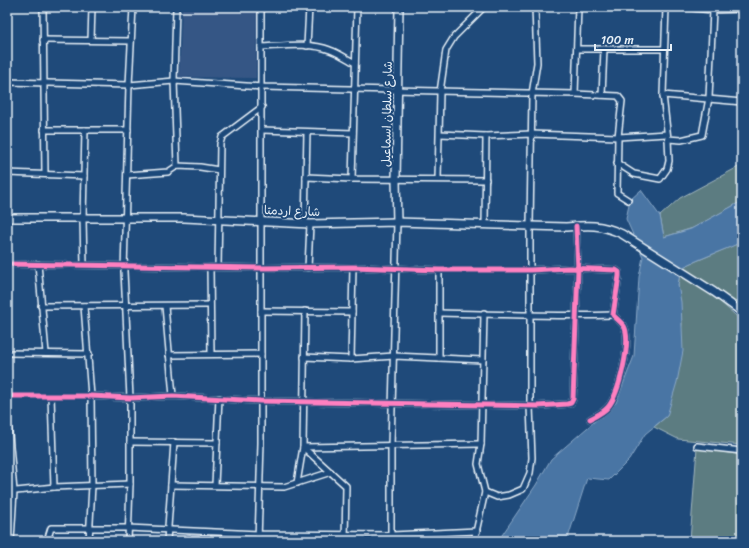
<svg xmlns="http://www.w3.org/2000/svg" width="749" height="548" viewBox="0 0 749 548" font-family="Sriracha,'Playpen Sans Arabic',sans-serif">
<rect width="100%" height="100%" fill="#1f4a7a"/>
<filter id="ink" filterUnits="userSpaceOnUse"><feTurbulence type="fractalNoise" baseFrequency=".025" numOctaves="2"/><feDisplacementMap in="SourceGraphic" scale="8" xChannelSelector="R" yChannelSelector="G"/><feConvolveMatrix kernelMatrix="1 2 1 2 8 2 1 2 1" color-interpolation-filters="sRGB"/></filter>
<g filter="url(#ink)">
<polygon fill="#365785" points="182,7 257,7 256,78 179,77"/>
<g fill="#5c7c81" stroke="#a2b6bc">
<polygon points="742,165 742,201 693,228 664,237 660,216 680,198"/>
<polygon points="742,242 742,309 726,296 682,267"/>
<polygon points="680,274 710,293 742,321 742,445 678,439 654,427 667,416 682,324 678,285"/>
<polygon points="697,448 742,455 742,541 690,541"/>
</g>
<path fill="#4975a4" stroke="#89a7c6" d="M641 190 660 216 664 237 691 229 742 201V242C722 251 701 258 681 268L678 285 681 302 683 351 677 382 667 416 645 434 629 460 609 480 587 478 567 541H498L536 485 551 459 616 403 634 356 639 277 643 257 626 219 630 200Z"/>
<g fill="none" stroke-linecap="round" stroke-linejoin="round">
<polyline stroke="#89a7c6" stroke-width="1.5" points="735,11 742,15"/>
<g stroke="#e8f1f8" stroke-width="8">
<g id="street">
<polyline points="43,7 45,174"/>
<polyline points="176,7 174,81 177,166"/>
<polyline points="682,7 713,10 742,9"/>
<polyline points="43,40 131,41"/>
<polyline points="91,40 92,7"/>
<polyline points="307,46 309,7"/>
<path d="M261 47C282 46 311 42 330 50 339 53 347 59 355 63"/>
<polyline points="577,49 664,49"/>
<polyline points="7,82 129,85 174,81 262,87 575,94 618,96 622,101 618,137 617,193 628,200"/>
<polyline points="575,94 578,7"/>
<polyline points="602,95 604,49"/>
<polyline points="663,95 742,102"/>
<polyline points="44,130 128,130"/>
<polyline points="262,130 353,133"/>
<polyline points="440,134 486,136 531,134 618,137 667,134"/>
<polyline points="668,139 681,140 702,135 709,98 713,10"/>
<polyline points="617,163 634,174 660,179 667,169 669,161 668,139 663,95 666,7"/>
<polyline points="7,173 84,176"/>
<polyline points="127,175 168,172 177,166 200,167 219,170"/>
<polyline points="306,177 352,179 486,180"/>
<polyline points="352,179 357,7"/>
<polyline points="438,179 440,92 446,50 454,37 484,7"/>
<polyline points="305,224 307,132"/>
<polyline points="485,224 486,136"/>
<path d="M7 264 261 268 353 267 439 270H530L568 268 616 270 619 272V276L613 315C616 318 621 322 624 326 632 341 619 394 608 407 604 412 596 416 590 419"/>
<polyline points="38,264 46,353"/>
<polyline points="84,265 83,219 85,130"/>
<polyline points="210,267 211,354"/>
<polyline points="218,267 220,144 222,137 262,107"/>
<polyline points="308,268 310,224"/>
<polyline points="41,306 210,305"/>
<polyline points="84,306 91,396 92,485 89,541"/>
<polyline points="165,306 173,396"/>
<polyline points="261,311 352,312"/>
<polyline points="305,311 303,447 346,486 345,541"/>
<path d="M439 313C497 314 555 317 613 315"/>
<polyline points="484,313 481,444 478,464 485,492 497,497 509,495 523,489 530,473 532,458 530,406 530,225 532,94 537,63 535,7"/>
<polyline points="7,353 89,354"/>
<polyline points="169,355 261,354"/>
<polyline points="304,357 351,359 394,356 483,360"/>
<polyline points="439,358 439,270"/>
<polyline points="351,359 353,267"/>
<polyline points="7,396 91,396 130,398 173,396 260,401 538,406 567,404 571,403 573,399 578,269 576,226"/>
<polyline points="51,396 54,487"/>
<polyline points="7,412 14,491 11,541"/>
<polyline points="130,442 217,443"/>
<polyline points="697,446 742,451"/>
<polyline points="297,483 303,447 481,444"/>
<polyline points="171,485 284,487 331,472"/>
<polyline points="215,485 219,398"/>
<polyline points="7,492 54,487 130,484"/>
<polyline points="47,541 51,528 128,528 259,534 392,535 477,531"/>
<polyline points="128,541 130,484 130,398 124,271 129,85 133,7"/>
<polyline points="167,541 174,442"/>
<polyline points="258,541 261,443 261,7"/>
<polyline points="391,541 391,446 397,222"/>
<polyline points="474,541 485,492"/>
</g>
</g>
<g stroke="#e8f1f8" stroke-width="10">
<g id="secondary">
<path d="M7 218H184L310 224 397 222 566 227C588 225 601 224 622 234L714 292 742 312"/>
<polyline points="397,222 396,180 399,7"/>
</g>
</g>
<use href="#street" stroke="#1f4a7a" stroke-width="5"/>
<use href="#secondary" stroke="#1f4a7a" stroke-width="7"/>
<g stroke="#1f4a7a" stroke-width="8">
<g id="cycleway">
<path d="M7 264 261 268 353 267 439 270H530L568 268 616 270 619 272V276L613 315C616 318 621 322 624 326 632 341 619 394 608 407 604 412 596 416 590 419"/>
<polyline points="7,396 91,396 130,398 173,396 260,401 538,406 567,404 571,403 573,399 578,269 576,226"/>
</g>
</g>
<use href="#cycleway" stroke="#ff80c0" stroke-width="5"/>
</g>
</g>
<g text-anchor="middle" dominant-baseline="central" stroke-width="4" stroke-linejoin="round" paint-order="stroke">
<g font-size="12" fill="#e8f1f8" stroke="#1f4a7a">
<text transform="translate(387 114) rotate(-89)">شارع سلطان اسماعيل</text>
<text transform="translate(292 211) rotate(2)">شارع اردمتا</text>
</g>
</g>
<rect width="749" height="548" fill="none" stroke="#1f4a7a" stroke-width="24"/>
<rect x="12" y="12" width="725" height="524" fill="none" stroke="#e8f1f8" stroke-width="1.5" filter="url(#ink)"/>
<path d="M595 44v6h76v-6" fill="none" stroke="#e8f1f8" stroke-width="2"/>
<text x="601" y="44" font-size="12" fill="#e8f1f8" stroke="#1f4a7a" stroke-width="3" paint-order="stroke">100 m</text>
</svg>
